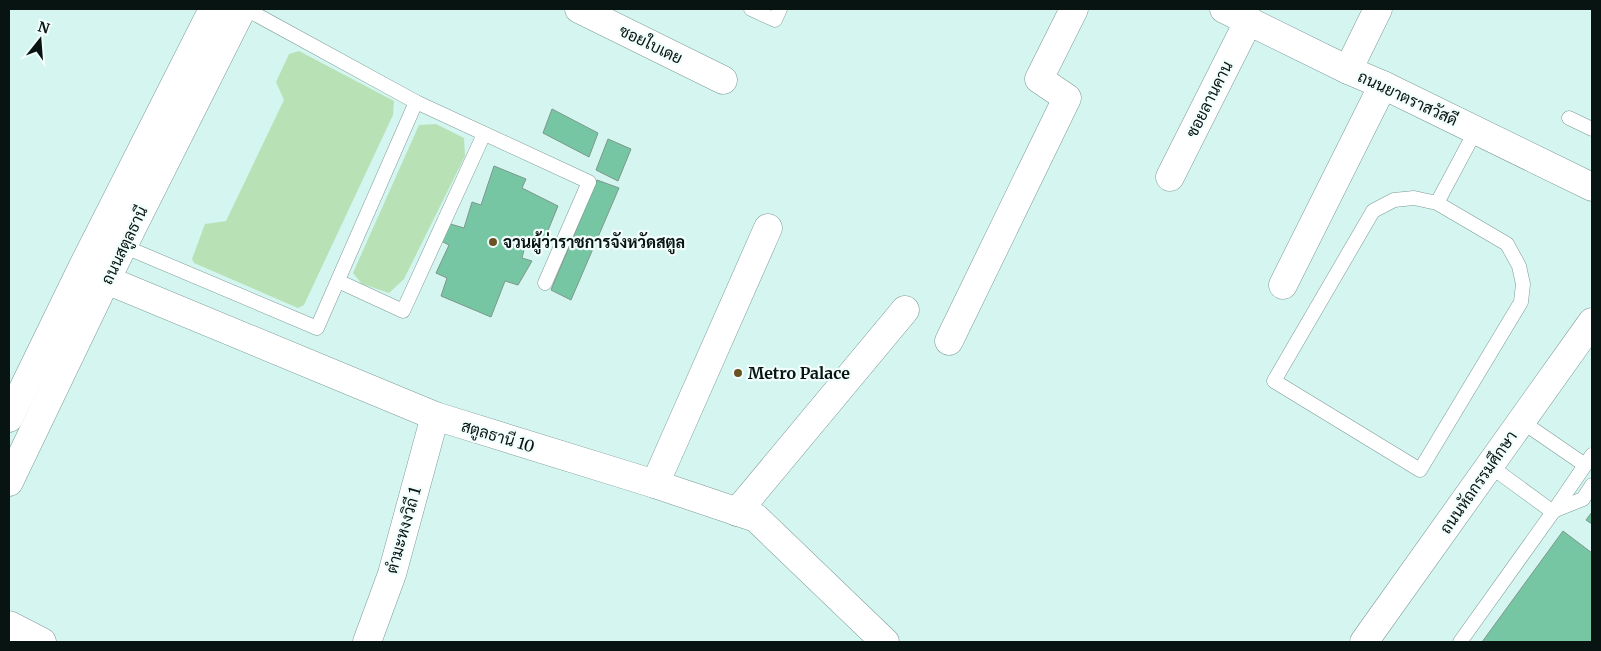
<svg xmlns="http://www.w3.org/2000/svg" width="1601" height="651" viewBox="0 0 1601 651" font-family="Merriweather,Sarabun,serif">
<rect width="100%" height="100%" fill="#d4f5f0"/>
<g fill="#b8e1b6">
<polygon points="299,51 394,101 393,115 304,305 298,308 194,263 192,259 205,224 226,221 284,100 276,82 289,54"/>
<polygon points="436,124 464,138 465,156 404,279 389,293 362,284 353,273 419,125"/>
</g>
<g fill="#77c6a3" stroke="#7d978b">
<polygon points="552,109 598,133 589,157 543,133"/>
<polygon points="608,139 631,149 618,181 596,170"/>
<polygon points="494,166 526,179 522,188 558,206 542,245 526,242 522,258 532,261 518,285 505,281 491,317 441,296 447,278 436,273 449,245 441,241 447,223 464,228 472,202 481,205"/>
<polygon points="597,180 619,188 571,300 551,290"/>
<polygon points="1592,512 1592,524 1586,520"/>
<polygon points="1563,531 1592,553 1592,642 1482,642"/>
</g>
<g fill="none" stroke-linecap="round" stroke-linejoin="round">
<g stroke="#7d9b97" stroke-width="15">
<g id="lane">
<polyline points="246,9 416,102 589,182 545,283"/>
<polyline points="751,9 775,20 780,9"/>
<polyline points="1569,118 1592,129"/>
<polyline points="1437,203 1414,198 1394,200 1373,211 1274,381 1420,470 1521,302 1523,284 1519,266 1507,244 1437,203 1476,130"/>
<polyline points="123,246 317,328 416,102"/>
<polyline points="338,281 403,311 484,134"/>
<polyline points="1521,421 1585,465"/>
<polyline points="1553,511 1583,499 1592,485"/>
<polyline points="1553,512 1592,455"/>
<polyline points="1460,642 1553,512 1490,466"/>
</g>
</g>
<g stroke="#7d9b97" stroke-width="29">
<g id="street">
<polyline points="579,9 723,80"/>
<polyline points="1348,70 1378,9"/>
<polyline points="1170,177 1249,20"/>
<polyline points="85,271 435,416 655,484 756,518 885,642"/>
<polyline points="1283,285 1383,85"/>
<polyline points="949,341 1067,98 1039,79 1074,9"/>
<polyline points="655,484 768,228"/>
<polyline points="737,512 905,310"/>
<polyline points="9,625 42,642"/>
<polyline points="367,642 392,574 435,416"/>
</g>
</g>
<g stroke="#7d9b97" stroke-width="29">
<g id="secondary">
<polyline points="1224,9 1348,70 1383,85 1592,187"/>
<polyline points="1364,642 1592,322"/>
</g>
</g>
<g stroke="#7d9b97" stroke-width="29">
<g id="primary">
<polyline points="9,418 81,270 213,9"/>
<polyline points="9,482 106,280 242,9"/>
</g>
</g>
<use href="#lane" stroke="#fff" stroke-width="14"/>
<use href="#street" stroke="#fff" stroke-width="28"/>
<use href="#secondary" stroke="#fff" stroke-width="28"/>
<use href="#primary" stroke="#fff" stroke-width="28"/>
</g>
<g fill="#6b5223" stroke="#f1fefc" stroke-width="2">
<circle cx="493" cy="242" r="5"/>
<circle cx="738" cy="373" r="5"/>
</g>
<g text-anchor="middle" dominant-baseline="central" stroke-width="4.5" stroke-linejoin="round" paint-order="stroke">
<g font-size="16" fill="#081412" stroke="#f1fefc">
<text transform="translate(651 44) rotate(26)">ซอยใบเดย</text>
<text transform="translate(1408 98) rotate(25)">ถนนยาตราสวัสดี</text>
<text transform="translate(1209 99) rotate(-63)">ซอยลานคาน</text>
<text transform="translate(124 245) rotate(-64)">ถนนสตูลธานี</text>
<text transform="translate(498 436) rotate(17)">สตูลธานี 10</text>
<text transform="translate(1478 482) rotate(-55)">ถนนหัถกรรมศึกษา</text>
<text transform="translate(403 530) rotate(-74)">ตำมะหงงวิถี 1</text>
</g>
<g font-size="16" font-weight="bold" fill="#081412" stroke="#f1fefc" text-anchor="start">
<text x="503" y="242">จวนผู้ว่าราชการจังหวัดสตูล</text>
<text x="748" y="373">Metro Palace</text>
</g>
</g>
<rect width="1601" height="651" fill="none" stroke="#081412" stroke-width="20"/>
<g transform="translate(40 40) rotate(17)" stroke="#f1fefc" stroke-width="4" paint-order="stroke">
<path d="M0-4L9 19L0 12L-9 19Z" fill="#081412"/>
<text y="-8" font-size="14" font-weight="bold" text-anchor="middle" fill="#081412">N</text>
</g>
</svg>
